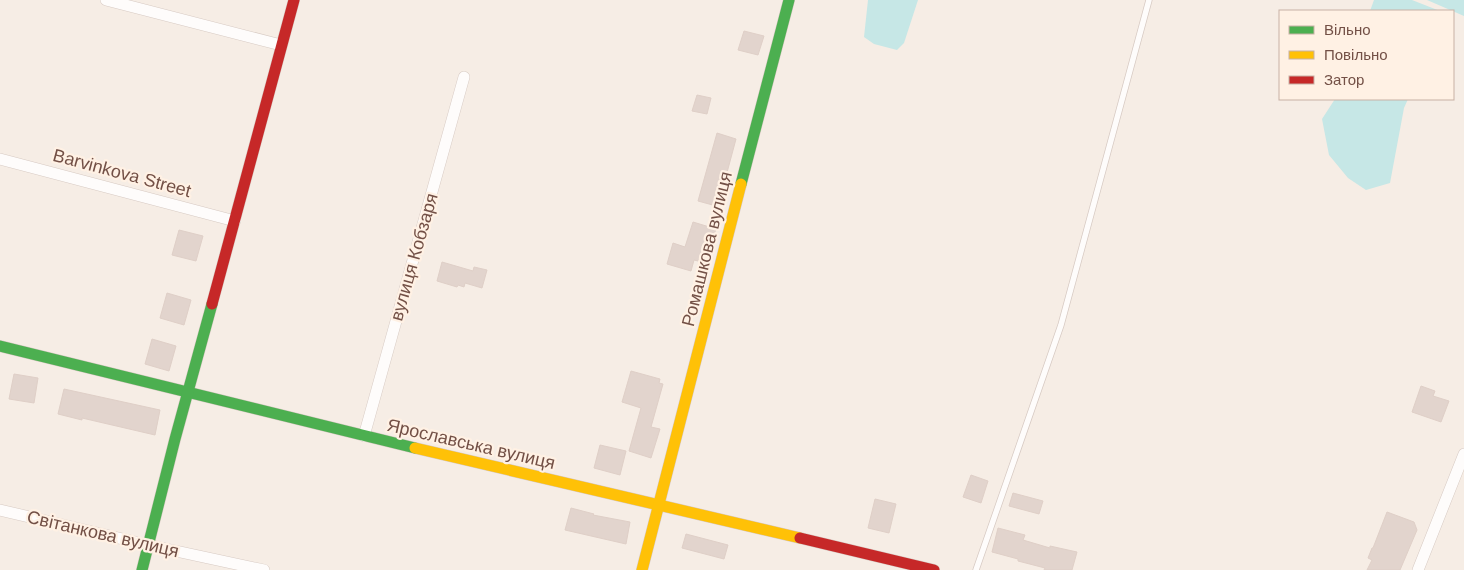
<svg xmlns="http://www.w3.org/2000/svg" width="1464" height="570" viewBox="0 0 1464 570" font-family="Helvetica,sans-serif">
<rect width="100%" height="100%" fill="#f6ede5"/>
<g fill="#c6e7e6">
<polygon points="868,0 918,0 904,43 897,50 874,44 864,37"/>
<polygon points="1374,0 1412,0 1440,11 1370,11"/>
<polygon points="1427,0 1464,0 1464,16"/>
<polygon points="1335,99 1408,99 1404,108 1390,183 1366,190 1348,178 1329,155 1322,119"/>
</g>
<g fill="#e2d4cd" stroke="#dfcfc7">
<polygon points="744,31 764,36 758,55 738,50"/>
<polygon points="697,95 711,98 707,114 692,111"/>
<polygon points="717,133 736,139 725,180 727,180 720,207 698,201"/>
<polygon points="693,222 716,229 711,243 708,242 702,262 694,260 691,271 667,264 673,243 685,247"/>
<polygon points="179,230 203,236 196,261 172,255"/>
<polygon points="442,262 473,271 474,267 487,270 482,288 465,283 464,287 458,285 457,287 437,281"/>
<polygon points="167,293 191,300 184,325 160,318"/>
<polygon points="152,339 176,346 169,371 145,364"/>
<polygon points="631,371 660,379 659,383 663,384 651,427 660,429 651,458 629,451 641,408 622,402"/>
<polygon points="14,374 38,378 34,403 9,399"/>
<polygon points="1421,386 1435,391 1433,396 1449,401 1441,422 1412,412"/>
<polygon points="64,389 160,410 155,435 82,418 82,420 58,414"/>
<polygon points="600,445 626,451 620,475 594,468"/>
<polygon points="971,475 988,481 981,503 963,497"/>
<polygon points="1013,493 1043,501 1039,514 1009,506"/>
<polygon points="875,499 896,504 889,533 868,528"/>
<polygon points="571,508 594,514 593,515 630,522 626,544 565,530"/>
<polygon points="1387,512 1414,522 1417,530 1400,570 1367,570 1372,560 1368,558 1372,548 1373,548"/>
<polygon points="998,528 1025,535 1023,540 1050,548 1050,546 1077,552 1072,570 1044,570 1045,568 1018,561 1018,559 992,552"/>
<polygon points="686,534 728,545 724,559 682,548"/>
</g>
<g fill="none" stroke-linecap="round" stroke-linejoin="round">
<g stroke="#d7cac3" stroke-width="7">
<polyline id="lane" points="976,570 1061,325 1149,0"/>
</g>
<g stroke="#d7cac3" stroke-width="12">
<g id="street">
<polyline points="106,0 281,45"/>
<polyline points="0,159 235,221"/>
<polyline points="364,436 464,77"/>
<polyline points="0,510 148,545 264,570"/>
<polyline points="1418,570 1464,454"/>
</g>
</g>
<g stroke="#d6c8c2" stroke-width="12">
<g id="fast">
<polyline points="741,184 789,0"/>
<polyline points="0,346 415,448"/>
<polyline points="142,570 175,439 212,304"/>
</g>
</g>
<g stroke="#d6c8c2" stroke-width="12">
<g id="slow">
<polyline points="415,448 800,538"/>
<polyline points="642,570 741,184"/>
</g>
</g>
<g stroke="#d6c8c2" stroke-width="12">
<g id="jam">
<polyline points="212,304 294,0"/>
<polyline points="800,538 934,570"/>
</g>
</g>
<use href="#lane" stroke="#fefcfb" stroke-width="5.5"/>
<use href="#street" stroke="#fefcfb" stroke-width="11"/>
<use href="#fast" stroke="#4caf50" stroke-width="11"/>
<use href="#slow" stroke="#ffc107" stroke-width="11"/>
<use href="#jam" stroke="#c62828" stroke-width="11"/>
</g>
<g text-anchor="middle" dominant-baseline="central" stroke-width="4.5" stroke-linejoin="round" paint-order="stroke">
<g font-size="18" fill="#735046" stroke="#fff1e4">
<text transform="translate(122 173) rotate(15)">Barvinkova Street</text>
<text transform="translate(707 249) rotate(-76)">Ромашкова вулиця</text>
<text transform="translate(414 257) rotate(-74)">вулиця Кобзаря</text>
<text transform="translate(471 444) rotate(13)">Ярославська вулиця</text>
<text transform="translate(103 534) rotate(13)">Світанкова вулиця</text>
</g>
</g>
<rect x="1279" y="10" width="175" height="90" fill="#fff1e4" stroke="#c7b1a5"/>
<rect x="1289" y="26" width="25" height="8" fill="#4caf50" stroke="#c7b1a5"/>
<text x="1324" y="35" font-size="15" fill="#735046">Вільно</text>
<rect x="1289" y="51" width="25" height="8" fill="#ffc107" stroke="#c7b1a5"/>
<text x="1324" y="60" font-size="15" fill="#735046">Повільно</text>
<rect x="1289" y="76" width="25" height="8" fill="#c62828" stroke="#c7b1a5"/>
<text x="1324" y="85" font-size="15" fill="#735046">Затор</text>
</svg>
